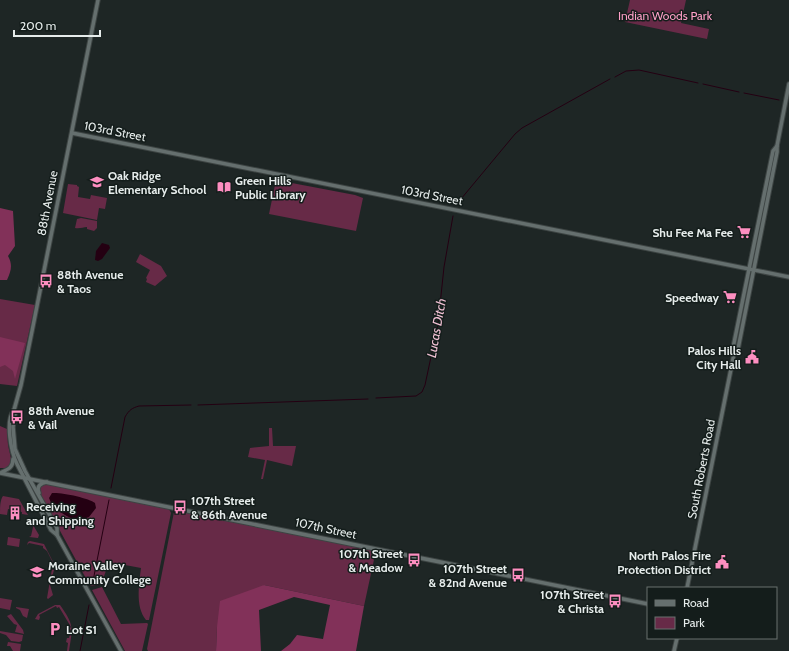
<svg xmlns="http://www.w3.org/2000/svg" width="789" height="651" viewBox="0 0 789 651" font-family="Cabin,sans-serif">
<rect width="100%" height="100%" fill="#1e2625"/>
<g fill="#672a47">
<polygon points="630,0 686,0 681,23 709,29 707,39 625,22"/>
<polygon points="276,180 355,195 363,198 356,231 269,214"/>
<polygon points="68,184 77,185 77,186 79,187 78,197 90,199 91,195 107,198 105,209 99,208 97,220 63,213"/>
<path d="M81 218 97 221V228L94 231 87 229V227C83 227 80 229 75 228L77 219Z"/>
<polygon points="140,254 161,266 167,276 155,286 146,282 147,279 146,278 150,270 136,262"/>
<polygon points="0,299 35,305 17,386 0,384"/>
<polygon points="0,426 7,429 8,445 12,463 7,468 0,468"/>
<polygon points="269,428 272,428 273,446 296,446 292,466 267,460 263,479 261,479 265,460 248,457 250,448 269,446"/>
<path d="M46 484 169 509 171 513 149 620H146C135 607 139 584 141 568L109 562 102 582 99 585 91 586 89 584 40 494 39 488 42 485Z"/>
<path d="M3 496 19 499 28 515 22 514V512L8 509 7 515 0 514C0 508 0 500 3 496Z"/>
<polygon points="177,510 374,551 375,555 364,606 264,585 217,627 216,651 148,651 147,649 174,512"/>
<polygon points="30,520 39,535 38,538 29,537 31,536 33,527 30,523"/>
<polygon points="8,537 20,539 19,547 7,545"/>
<polygon points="30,541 44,544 55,566 50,585 53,595 48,599 47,598 53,563 47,551 43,548 43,546 29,543 27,545 28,542"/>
<polygon points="102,587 121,624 147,623 148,624 142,651 125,651 92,590"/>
<polygon points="0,598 12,600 10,610 0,608"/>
<path d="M55 605H60C74 625 73 627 69 651H67L68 643 66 642 67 638H69L71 630 69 629 71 627 59 607 57 608 56 606 39 615 40 617 39 620 35 619 38 614Z"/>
<polygon points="16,607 29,609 27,618 23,616 20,610 16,608"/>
<polygon points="11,614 23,630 24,634 15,632 17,625 14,624 7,616"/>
<polygon points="0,631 23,635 22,641 19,642 11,641 6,635 0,633"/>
<polygon points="8,642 21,644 20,651 13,651 10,646 7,646"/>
</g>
<g fill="#823159">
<path d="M0 208 13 211 15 246 8 256C13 265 11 271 7 280H0Z"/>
<polygon points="0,337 25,343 15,379 13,371 5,365 0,367"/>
<polygon points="264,585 364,606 356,651 281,651 290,644 297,635 323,639 330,605 294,597 259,610 261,651 216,651 217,627 220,601"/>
</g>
<g fill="#240012">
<polygon points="102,243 109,245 110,248 102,259 98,261 95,260 96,251"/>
<path d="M52 493C61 492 89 498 95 503L96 508 89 517 78 521C67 517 53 510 49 498Z"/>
</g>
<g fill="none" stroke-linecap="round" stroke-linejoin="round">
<g stroke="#240012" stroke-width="1">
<polyline points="615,77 626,71 639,70 698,83"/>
<polyline points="703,84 739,92"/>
<polyline points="744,93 779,100"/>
<polyline points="456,205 515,134 522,128 610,79"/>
<polyline points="376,398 416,396 422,392 425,385 438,324 444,267 453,216"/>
<polyline points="198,405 368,399"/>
<path d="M111 488 125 417C129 410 132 408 139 406L191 405"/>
<polyline points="93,581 109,500"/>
<polyline points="80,651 89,605"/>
</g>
<g stroke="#3d4443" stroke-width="5.5">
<g id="minor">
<path d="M98 0 32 331 21 385 14 410C5 421 11 452 17 464L51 530 57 535 121 651"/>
<polyline points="72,133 789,277"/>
<polyline points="734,354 738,349 777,152 777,146 789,84"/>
<polyline points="14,410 15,414 13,427 15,449 25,471 57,528 57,535"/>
<path d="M2 472C9 469 13 467 13 459"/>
<polyline points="0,473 648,604"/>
<path d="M39 493C36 486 41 483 47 482"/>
<polyline points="687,588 734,354 733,348 773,151 777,146"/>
<polyline points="674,651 677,638"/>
</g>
</g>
<use href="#minor" stroke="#656f6e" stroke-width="3.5"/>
</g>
<defs>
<g id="school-bare" transform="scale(1.08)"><path d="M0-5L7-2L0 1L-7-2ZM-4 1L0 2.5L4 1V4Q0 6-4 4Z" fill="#fd8ec0" stroke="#141d1b" stroke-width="2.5" paint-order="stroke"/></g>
<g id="library-bare" transform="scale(1.08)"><path d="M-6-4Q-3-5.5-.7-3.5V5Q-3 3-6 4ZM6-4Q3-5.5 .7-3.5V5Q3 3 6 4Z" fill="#fd8ec0" stroke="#141d1b" stroke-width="2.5" paint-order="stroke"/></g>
<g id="supermarket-bare" transform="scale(1.08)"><path d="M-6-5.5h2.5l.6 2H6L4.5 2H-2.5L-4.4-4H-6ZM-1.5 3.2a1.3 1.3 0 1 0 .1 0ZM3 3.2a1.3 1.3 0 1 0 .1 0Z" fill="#fd8ec0" stroke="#141d1b" stroke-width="2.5" paint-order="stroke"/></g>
<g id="bus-bare" transform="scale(1.08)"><path d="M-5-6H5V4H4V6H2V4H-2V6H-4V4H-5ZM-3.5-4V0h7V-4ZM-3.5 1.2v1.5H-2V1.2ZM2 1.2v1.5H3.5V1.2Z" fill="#fd8ec0" stroke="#141d1b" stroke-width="2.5" paint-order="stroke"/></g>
<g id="civic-bare" transform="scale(1.08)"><path d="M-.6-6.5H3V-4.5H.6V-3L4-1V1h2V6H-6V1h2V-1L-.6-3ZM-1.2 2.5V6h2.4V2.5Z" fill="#fd8ec0" stroke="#141d1b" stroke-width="2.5" paint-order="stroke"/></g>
<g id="building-bare" transform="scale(1.08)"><path d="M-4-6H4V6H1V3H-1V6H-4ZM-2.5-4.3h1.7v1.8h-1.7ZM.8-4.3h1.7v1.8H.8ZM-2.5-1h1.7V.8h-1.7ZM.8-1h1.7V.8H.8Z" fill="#fd8ec0" stroke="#141d1b" stroke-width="2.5" paint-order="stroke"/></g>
<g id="university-bare" transform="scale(1.08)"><path d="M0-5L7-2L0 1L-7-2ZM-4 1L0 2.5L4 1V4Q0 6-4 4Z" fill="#fd8ec0" stroke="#141d1b" stroke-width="2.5" paint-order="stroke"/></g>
<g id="parking-bare" transform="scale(1.08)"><path d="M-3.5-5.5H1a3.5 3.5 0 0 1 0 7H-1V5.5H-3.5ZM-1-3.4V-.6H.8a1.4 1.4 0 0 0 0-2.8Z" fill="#fd8ec0" stroke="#141d1b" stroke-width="2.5" paint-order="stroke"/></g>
</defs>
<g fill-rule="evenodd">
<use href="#school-bare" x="97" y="182"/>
<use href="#library-bare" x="224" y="187"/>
<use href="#supermarket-bare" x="744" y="232"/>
<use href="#bus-bare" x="46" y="281"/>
<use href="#supermarket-bare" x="730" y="297"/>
<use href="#civic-bare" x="752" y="357"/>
<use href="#bus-bare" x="17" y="417"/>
<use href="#bus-bare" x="180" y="507"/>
<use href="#building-bare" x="15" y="513"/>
<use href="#bus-bare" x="414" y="560"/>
<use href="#civic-bare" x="722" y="562"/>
<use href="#university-bare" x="37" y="572"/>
<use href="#bus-bare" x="518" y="575"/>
<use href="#bus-bare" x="615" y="601"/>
<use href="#parking-bare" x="55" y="629"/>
</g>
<g text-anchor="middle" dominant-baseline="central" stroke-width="3" stroke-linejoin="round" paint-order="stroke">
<g font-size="12" fill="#fd9fc7" stroke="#141d1b">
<text x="665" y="15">Indian Woods Park</text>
</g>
<g font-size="12" fill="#e6eceb" stroke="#141d1b">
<text transform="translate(115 131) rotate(11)">103rd Street</text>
<text transform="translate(432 195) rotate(11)">103rd Street</text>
<text transform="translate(47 203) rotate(-79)">88th Avenue</text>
<text transform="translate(701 469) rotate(-79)">South Roberts Road</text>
<text transform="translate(326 528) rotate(12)">107th Street</text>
</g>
<g font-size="12" font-weight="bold" fill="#e6eceb" stroke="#141d1b" text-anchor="start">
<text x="108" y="175">Oak Ridge<tspan x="108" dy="14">Elementary School</tspan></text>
<text x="235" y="180">Green Hills<tspan x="235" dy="14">Public Library</tspan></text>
<text x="733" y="232" text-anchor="end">Shu Fee Ma Fee</text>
<text x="57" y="274">88th Avenue<tspan x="57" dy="14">&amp; Taos</tspan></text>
<text x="719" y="297" text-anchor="end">Speedway</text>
<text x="741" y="350" text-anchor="end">Palos Hills<tspan x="741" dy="14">City Hall</tspan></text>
<text x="28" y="410">88th Avenue<tspan x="28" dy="14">&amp; Vail</tspan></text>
<text x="191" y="500">107th Street<tspan x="191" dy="14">&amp; 86th Avenue</tspan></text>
<text x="26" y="506">Receiving<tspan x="26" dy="14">and Shipping</tspan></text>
<text x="403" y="553" text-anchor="end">107th Street<tspan x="403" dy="14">&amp; Meadow</tspan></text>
<text x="711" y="555" text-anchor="end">North Palos Fire<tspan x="711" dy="14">Protection District</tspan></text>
<text x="48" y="565">Moraine Valley<tspan x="48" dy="14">Community College</tspan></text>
<text x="507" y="568" text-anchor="end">107th Street<tspan x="507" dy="14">&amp; 82nd Avenue</tspan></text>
<text x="604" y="594" text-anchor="end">107th Street<tspan x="604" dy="14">&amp; Christa</tspan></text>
<text x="66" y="629">Lot S1</text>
</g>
<g font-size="13" font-style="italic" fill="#f1c1d4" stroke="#141d1b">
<text transform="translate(436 328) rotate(-80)">Lucas Ditch</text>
</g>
</g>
<rect x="647" y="587" width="130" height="52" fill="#141d1b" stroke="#68706e"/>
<rect x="655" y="600" width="20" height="6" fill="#656f6e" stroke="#68706e"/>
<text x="683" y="607" font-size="12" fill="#e6eceb">Road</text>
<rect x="655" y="617" width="20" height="12" fill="#672a47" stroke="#68706e"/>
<text x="683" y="627" font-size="12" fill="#e6eceb">Park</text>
<path d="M14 30v6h86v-6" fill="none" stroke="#e6eceb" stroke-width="2"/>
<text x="20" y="30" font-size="12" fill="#e6eceb" stroke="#141d1b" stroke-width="3" paint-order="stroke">200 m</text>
</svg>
